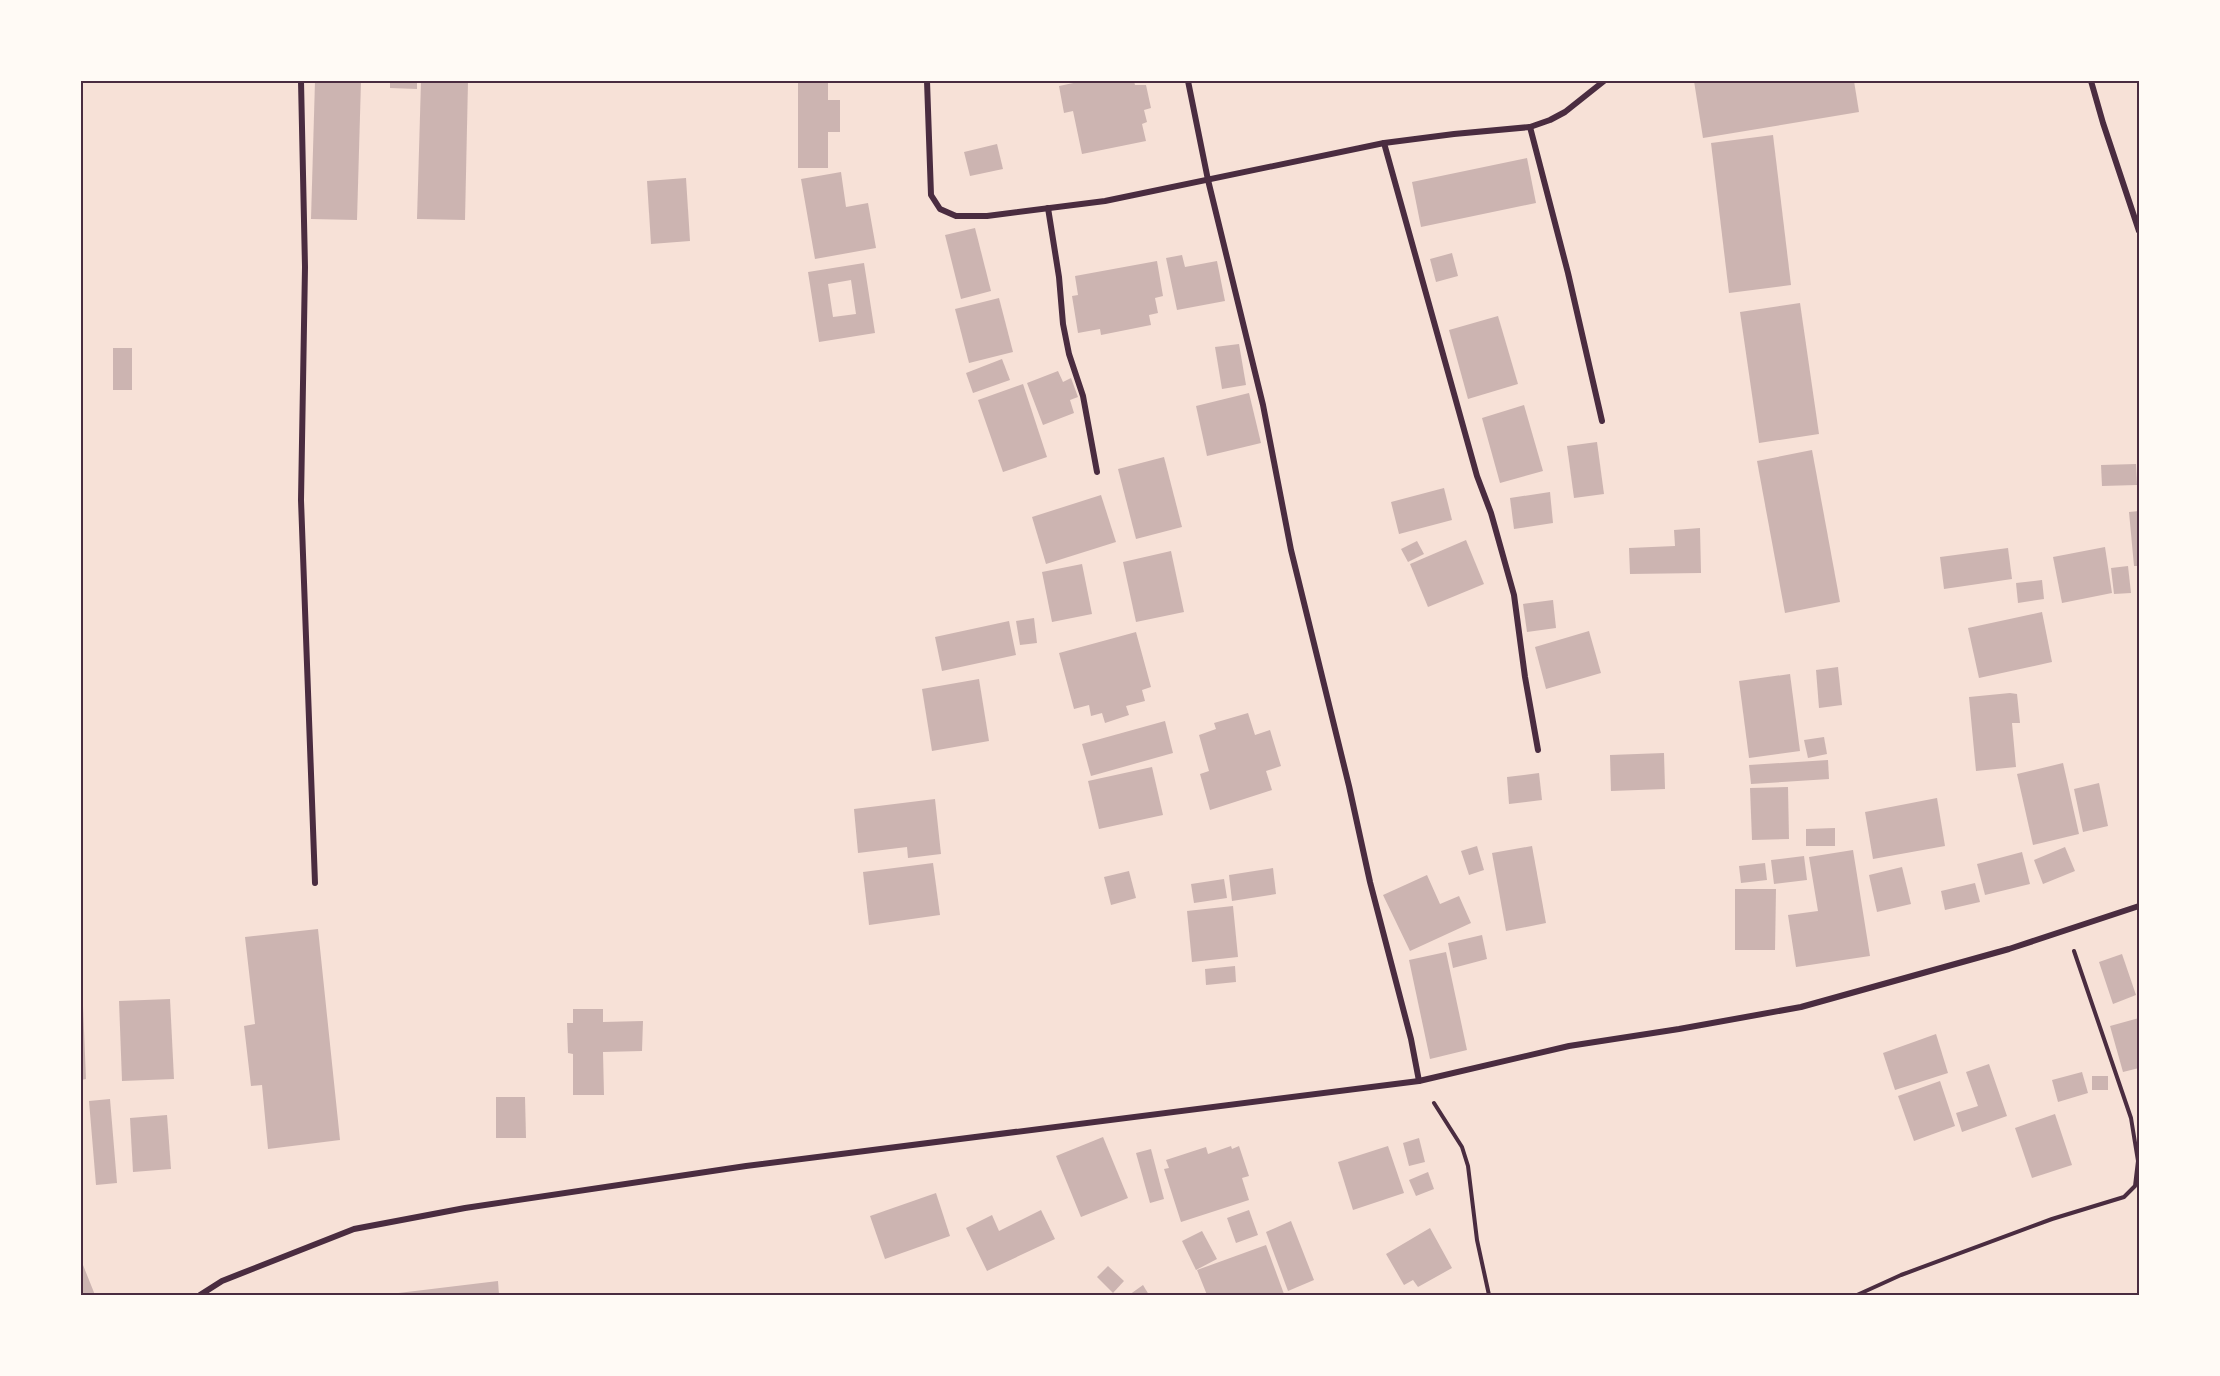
<svg xmlns="http://www.w3.org/2000/svg" width="2220" height="1376" viewBox="0 0 2220 1376" font-family="'IBM Plex Serif',serif">
<rect width="100%" height="100%" fill="#f7e1d7"/>
<g fill="#ccb4b1" fill-rule="evenodd">
<polygon points="315,81 361,81 357,220 311,219"/>
<polygon points="390,81 417,81 417,89 390,88"/>
<polygon points="421,81 468,81 465,220 417,219"/>
<polygon points="1083,81 1134,81 1135,85 1146,85 1151,108 1144,110 1147,122 1142,124 1146,141 1082,154 1073,111 1064,113 1059,86"/>
<polygon points="1694,81 1854,81 1859,112 1703,138"/>
<polygon points="798,82 828,82 828,100 840,100 840,132 828,132 828,168 798,168"/>
<polygon points="1773,135 1791,285 1729,293 1711,143"/>
<polygon points="997,144 1003,169 970,176 964,152"/>
<polygon points="1527,158 1536,203 1421,227 1412,182"/>
<polygon points="841,172 846,207 868,203 876,248 815,259 801,179"/>
<polygon points="686,178 690,241 651,244 647,181"/>
<polygon points="975,228 991,291 961,299 945,235"/>
<polygon points="1452,253 1458,276 1436,282 1430,259"/>
<polygon points="1182,255 1185,267 1217,261 1225,301 1177,310 1166,258"/>
<polygon points="1157,261 1163,296 1155,298 1158,313 1149,315 1151,325 1101,335 1100,329 1078,333 1072,296 1078,295 1075,276"/>
<path d="M864 263 875 333 819 342 808 272ZM851 280 856 314 833 317 828 284Z"/>
<polygon points="999,298 1013,352 969,363 955,309"/>
<polygon points="1800,303 1819,434 1759,443 1740,312"/>
<polygon points="1498,316 1518,384 1468,399 1449,330"/>
<polygon points="1239,344 1246,385 1222,389 1215,347"/>
<rect x="113" y="348" width="19" height="42"/>
<polygon points="1002,359 1010,380 973,393 966,373"/>
<polygon points="1058,371 1063,382 1071,378 1078,397 1070,400 1074,413 1043,425 1027,383"/>
<polygon points="1023,384 1047,457 1003,472 978,400"/>
<polygon points="1249,393 1261,443 1207,456 1196,406"/>
<polygon points="1524,405 1543,471 1500,483 1482,418"/>
<polygon points="1597,442 1604,494 1574,498 1567,446"/>
<polygon points="1812,450 1840,602 1785,613 1757,461"/>
<polygon points="1164,457 1182,527 1136,539 1118,469"/>
<polygon points="2136,464 2137,485 2102,486 2101,465"/>
<polygon points="1444,488 1452,520 1399,534 1391,502"/>
<polygon points="1550,492 1553,523 1514,529 1510,498"/>
<polygon points="1101,495 1116,542 1046,564 1032,517"/>
<polygon points="2139,511 2139,566 2134,566 2129,512"/>
<polygon points="1700,528 1701,573 1630,574 1629,548 1675,546 1674,530"/>
<polygon points="1466,540 1484,584 1428,607 1410,564"/>
<polygon points="1417,541 1424,554 1408,562 1401,549"/>
<polygon points="2105,547 2112,593 2062,603 2053,557"/>
<polygon points="2008,548 2012,579 1944,589 1940,557"/>
<polygon points="1171,551 1184,612 1136,622 1123,562"/>
<polygon points="1082,564 1092,614 1052,622 1042,572"/>
<polygon points="2128,566 2131,593 2114,594 2111,568"/>
<polygon points="2042,580 2044,599 2018,603 2016,583"/>
<polygon points="1553,600 1556,628 1527,632 1523,604"/>
<polygon points="2042,612 2052,662 1979,678 1968,628"/>
<polygon points="1034,618 1037,643 1020,645 1016,621"/>
<polygon points="1009,621 1016,655 942,671 935,637"/>
<polygon points="1589,631 1601,673 1546,689 1535,647"/>
<polygon points="1136,632 1151,687 1142,690 1145,701 1126,706 1129,715 1105,723 1102,713 1091,716 1089,705 1074,709 1059,653"/>
<polygon points="1838,667 1842,705 1819,708 1816,670"/>
<polygon points="1790,674 1800,751 1749,758 1739,681"/>
<polygon points="979,679 989,741 932,751 922,689"/>
<polygon points="2010,693 2017,694 2020,723 2012,723 2016,767 1976,771 1969,697"/>
<polygon points="1248,713 1255,735 1270,730 1281,766 1266,771 1272,790 1210,810 1200,774 1209,771 1199,735 1216,729 1214,723"/>
<polygon points="1165,721 1173,753 1091,776 1082,744"/>
<polygon points="1824,737 1827,754 1808,758 1804,740"/>
<polygon points="1664,753 1665,789 1611,791 1610,755"/>
<polygon points="1828,760 1829,779 1751,784 1749,765"/>
<polygon points="2063,763 2079,834 2033,845 2017,774"/>
<polygon points="1152,767 1163,815 1099,829 1088,781"/>
<polygon points="1539,773 1542,800 1509,804 1507,777"/>
<polygon points="2099,783 2108,826 2083,832 2074,789"/>
<polygon points="1788,787 1789,839 1752,840 1750,788"/>
<polygon points="1937,798 1945,846 1873,859 1865,812"/>
<polygon points="935,799 941,854 908,858 907,847 858,853 854,809"/>
<polygon points="1835,828 1835,846 1806,846 1806,829"/>
<polygon points="1477,846 1484,870 1469,875 1461,851"/>
<polygon points="1532,846 1546,923 1506,931 1492,853"/>
<polygon points="2065,847 2075,871 2043,884 2034,860"/>
<polygon points="1853,850 1870,956 1796,967 1788,915 1818,911 1809,857"/>
<polygon points="2022,852 2030,884 1985,895 1977,864"/>
<polygon points="1804,856 1807,880 1774,884 1771,860"/>
<polygon points="933,863 940,915 869,925 863,872"/>
<polygon points="1765,863 1767,880 1741,883 1739,866"/>
<polygon points="1902,867 1911,904 1877,912 1869,875"/>
<polygon points="1273,868 1276,894 1232,901 1229,875"/>
<polygon points="1129,871 1136,898 1111,905 1104,877"/>
<polygon points="1427,875 1440,904 1459,896 1471,923 1410,951 1383,895"/>
<polygon points="1224,879 1227,898 1194,903 1191,884"/>
<polygon points="1975,883 1980,902 1945,910 1941,891"/>
<polygon points="1735,889 1776,889 1775,950 1735,950"/>
<polygon points="1233,906 1238,957 1192,962 1187,911"/>
<polygon points="318,929 340,1140 268,1149 262,1085 251,1086 244,1026 255,1024 245,937"/>
<polygon points="1482,935 1487,959 1453,968 1448,943"/>
<polygon points="1446,952 1467,1050 1430,1059 1409,960"/>
<polygon points="2122,954 2136,995 2113,1004 2099,962"/>
<polygon points="1235,966 1236,982 1206,985 1205,969"/>
<polygon points="170,999 174,1079 122,1081 119,1001"/>
<polygon points="81,1006 83,1006 86,1079 81,1080"/>
<polygon points="573,1009 603,1009 603,1022 643,1021 642,1051 603,1052 604,1095 573,1095 573,1054 568,1053 567,1023 573,1023"/>
<polygon points="2139,1018 2139,1068 2123,1072 2110,1026"/>
<polygon points="1936,1034 1948,1073 1895,1090 1883,1053"/>
<polygon points="1989,1064 2007,1116 1962,1132 1956,1113 1978,1106 1966,1072"/>
<polygon points="2082,1072 2088,1093 2058,1102 2052,1080"/>
<rect x="2092" y="1076" width="16" height="14"/>
<polygon points="1940,1081 1955,1126 1914,1141 1898,1096"/>
<polygon points="496,1097 525,1097 526,1138 496,1138"/>
<polygon points="110,1099 117,1183 96,1185 89,1101"/>
<polygon points="2055,1114 2072,1165 2032,1178 2015,1128"/>
<polygon points="167,1115 171,1169 133,1172 130,1118"/>
<polygon points="1103,1137 1128,1198 1081,1217 1056,1156"/>
<polygon points="1419,1138 1425,1162 1409,1166 1403,1143"/>
<polygon points="1231,1146 1232,1149 1239,1146 1249,1176 1242,1178 1249,1200 1181,1222 1164,1169 1169,1168 1166,1160 1206,1147 1208,1154"/>
<polygon points="1388,1146 1404,1193 1353,1210 1338,1162"/>
<polygon points="1151,1149 1164,1199 1150,1203 1136,1153"/>
<polygon points="1428,1172 1434,1189 1416,1196 1409,1180"/>
<polygon points="936,1193 950,1236 885,1259 870,1216"/>
<polygon points="1041,1210 1055,1239 987,1271 966,1228 992,1215 999,1231"/>
<polygon points="1249,1210 1258,1235 1236,1243 1227,1218"/>
<polygon points="1291,1221 1314,1280 1288,1291 1266,1232"/>
<polygon points="1430,1228 1452,1268 1418,1287 1413,1280 1404,1285 1386,1254"/>
<polygon points="1202,1231 1217,1259 1196,1270 1182,1241"/>
<polygon points="1266,1245 1284,1294 1207,1295 1197,1270"/>
<polygon points="81,1260 95,1295 81,1295"/>
<polygon points="1108,1266 1124,1281 1113,1293 1097,1277"/>
<polygon points="498,1281 499,1295 390,1295 390,1294"/>
<polygon points="1143,1285 1149,1295 1129,1295"/>
</g>
<g fill="none" stroke-linecap="round" stroke-linejoin="round">
<g stroke="#4a2c40" stroke-width="4">
<polyline points="1434,1103 1462,1147 1468,1166 1477,1240 1489,1295"/>
<polyline points="1857,1295 1901,1275 2052,1219 2124,1197 2135,1186 2138,1161 2131,1118 2074,951"/>
</g>
<g stroke="#4a2c40" stroke-width="6">
<polyline points="301,81 305,267 301,500 315,883"/>
<polyline points="927,81 931,195 940,209 956,216 987,216 1105,201 1384,143 1454,134 1530,127 1550,120 1565,112 1604,81"/>
<polyline points="1188,81 1208,180 1263,405 1291,550 1349,786 1370,882 1411,1039 1419,1081"/>
<polyline points="2091,81 2103,123 2139,231"/>
<polyline points="1530,127 1568,273 1602,421"/>
<polyline points="1384,143 1477,476 1491,513 1514,595 1525,677 1538,750"/>
<polyline points="1048,208 1059,277 1063,324 1069,354 1083,396 1097,472"/>
<polyline points="200,1295 222,1281 354,1229 465,1208 746,1166 1419,1081 1569,1046 1679,1029 1801,1007 2009,949 2139,906"/>
</g>
</g>
<rect width="2220" height="1376" fill="none" stroke="#fffaf5" stroke-width="165"/>
<rect x="82" y="82" width="2056" height="1212" fill="none" stroke="#4a2c40" stroke-width="2"/>
</svg>
